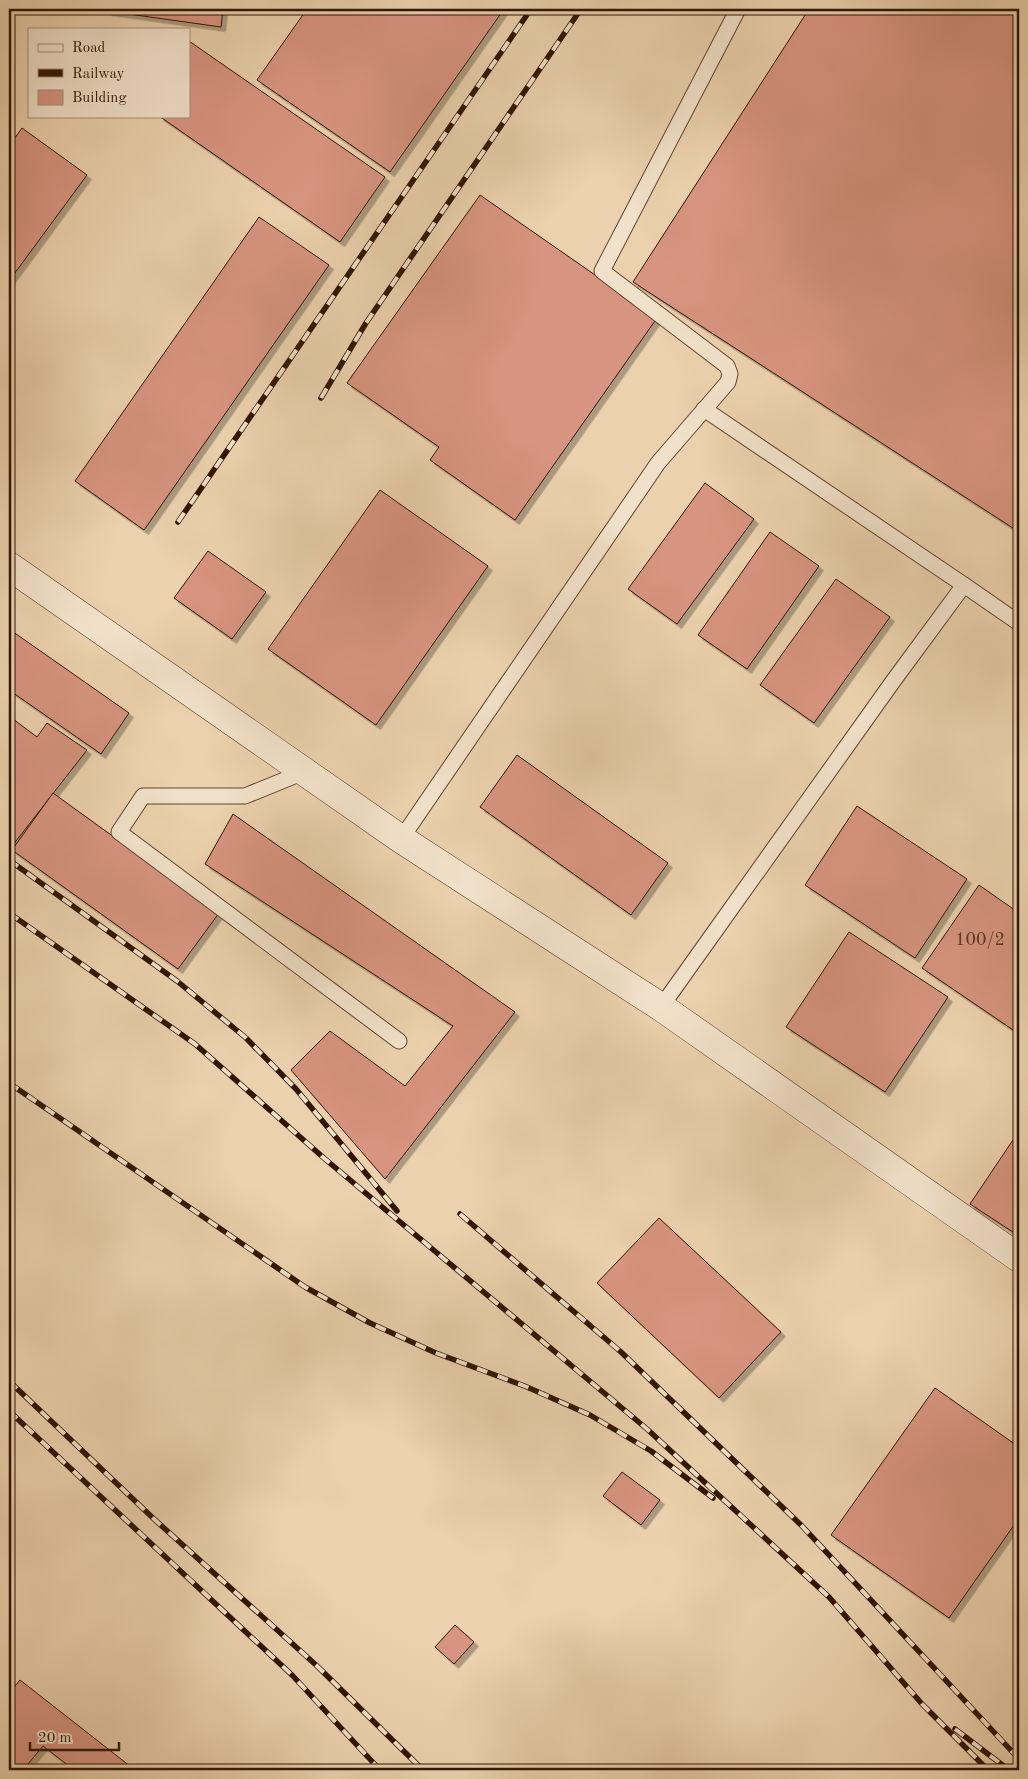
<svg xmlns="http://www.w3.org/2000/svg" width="1028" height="1779" viewBox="0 0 1028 1779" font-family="'Old Standard TT',serif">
<defs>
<filter id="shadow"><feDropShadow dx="4.5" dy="4.5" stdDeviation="0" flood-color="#0004"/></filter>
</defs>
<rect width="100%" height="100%" fill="#ebd1ad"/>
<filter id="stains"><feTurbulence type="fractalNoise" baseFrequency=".004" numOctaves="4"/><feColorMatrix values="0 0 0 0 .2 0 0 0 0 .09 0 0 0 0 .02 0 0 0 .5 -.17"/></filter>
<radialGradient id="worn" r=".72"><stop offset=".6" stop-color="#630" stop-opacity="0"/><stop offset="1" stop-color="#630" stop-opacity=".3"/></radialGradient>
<g fill="#d79480" stroke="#301502" filter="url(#shadow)">
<polygon points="107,9 223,9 221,27 107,11"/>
<polygon points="307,9 504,9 390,172 257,80"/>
<polygon points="809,9 1019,9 1019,532 633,282"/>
<polygon points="189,41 385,177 340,242 159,116 189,116"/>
<polygon points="22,128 87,175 9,281 9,146"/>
<polygon points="480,195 657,318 515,520 430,460 439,447 347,383"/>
<polygon points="259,217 329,265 144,530 75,481"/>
<polygon points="705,483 754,519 677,624 628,589"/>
<polygon points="380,490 488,566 376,725 268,649"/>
<polygon points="770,532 819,566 747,669 698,635"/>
<polygon points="208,551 266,592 232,639 174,598"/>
<polygon points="836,579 890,617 814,723 760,685"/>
<polygon points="9,629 129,713 101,754 9,690"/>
<polygon points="9,716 37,737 47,723 87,750 9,850"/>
<polygon points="517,755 668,863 631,915 480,807"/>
<polygon points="53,793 219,913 178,969 12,850"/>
<polygon points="857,806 967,879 915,958 805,885"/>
<polygon points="233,814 515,1012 385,1179 291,1070 330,1031 405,1086 453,1026 205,864"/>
<polygon points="979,885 1019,913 1019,1034 922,968"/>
<polygon points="849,932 948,997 885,1092 786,1027"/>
<polygon points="1019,1131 1019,1236 970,1204"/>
<polygon points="659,1218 781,1332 719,1398 597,1283"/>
<polygon points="935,1388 1019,1447 1019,1518 949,1618 831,1535"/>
<polygon points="622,1472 660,1500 641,1525 603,1496"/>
<polygon points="455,1625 474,1642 454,1664 435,1647"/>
<polygon points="20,1680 135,1770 74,1770 43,1746 23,1770 9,1770 9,1693"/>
</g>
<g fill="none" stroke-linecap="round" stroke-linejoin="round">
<g stroke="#5f442d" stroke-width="17">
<g id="service">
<polyline points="704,409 964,585"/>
<polyline points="304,772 245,796 143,796 119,832 399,1041"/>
<polyline points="401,839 658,463 728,382 730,374 727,366 602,271 738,9"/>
<polyline points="661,1007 894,680 964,585 1019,623"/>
</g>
</g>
<g stroke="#5f442d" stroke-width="29">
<polyline id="minor" points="9,566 401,839 661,1007 1019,1258"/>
</g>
<use href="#service" stroke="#f2e1ca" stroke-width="15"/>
<use href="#minor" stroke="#f2e1ca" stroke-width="28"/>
<g stroke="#301502" stroke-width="5.5">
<g id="rail">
<polyline points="321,398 366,323 581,9"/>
<polyline points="178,522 531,9"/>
<polyline points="9,860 177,981 246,1038 296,1089 397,1211"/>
<polyline points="9,913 195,1044 325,1159 647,1429 829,1597 922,1704 988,1770"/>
<polyline points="9,1083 305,1287 370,1323 436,1353 527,1387 590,1415 651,1451 713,1498"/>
<polyline points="460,1214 621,1352 801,1525 1019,1759"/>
<polyline points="9,1381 154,1519 316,1665 423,1770"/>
<polyline points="9,1411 292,1675 380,1770"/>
<polyline points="955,1729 1009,1770"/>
</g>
</g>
<use href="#rail" stroke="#f2e1ca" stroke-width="4" stroke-dasharray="11" stroke-linecap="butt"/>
</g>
<g text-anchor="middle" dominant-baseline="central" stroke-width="4" stroke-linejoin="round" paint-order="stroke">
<g font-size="18" fill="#5a3522">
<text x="980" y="940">100/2</text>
</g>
</g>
<rect width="1028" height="1779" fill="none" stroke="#ebd1ad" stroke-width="30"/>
<rect x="10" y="10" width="1008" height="1759" fill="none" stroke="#301502" stroke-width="2.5"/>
<rect x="15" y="15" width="998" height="1749" fill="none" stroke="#301502"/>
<rect x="28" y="28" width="162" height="90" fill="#f2e1ca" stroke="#a48f7a"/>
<rect x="38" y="44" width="25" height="8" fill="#f2e1ca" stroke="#a48f7a"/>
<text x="72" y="52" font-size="15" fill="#301502">Road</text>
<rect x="38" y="69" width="25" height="8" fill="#301502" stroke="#a48f7a"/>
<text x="72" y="78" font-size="15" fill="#301502">Railway</text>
<rect x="38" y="90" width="25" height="15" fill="#d79480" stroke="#a48f7a"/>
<text x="72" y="102" font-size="15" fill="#301502">Building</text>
<path d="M30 1742v8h89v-8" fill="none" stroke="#301502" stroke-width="2.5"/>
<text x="38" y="1742" font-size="15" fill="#301502" stroke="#f2e1ca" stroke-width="4" paint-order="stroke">20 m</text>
<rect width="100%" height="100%" filter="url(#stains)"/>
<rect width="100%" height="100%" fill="url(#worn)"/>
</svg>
